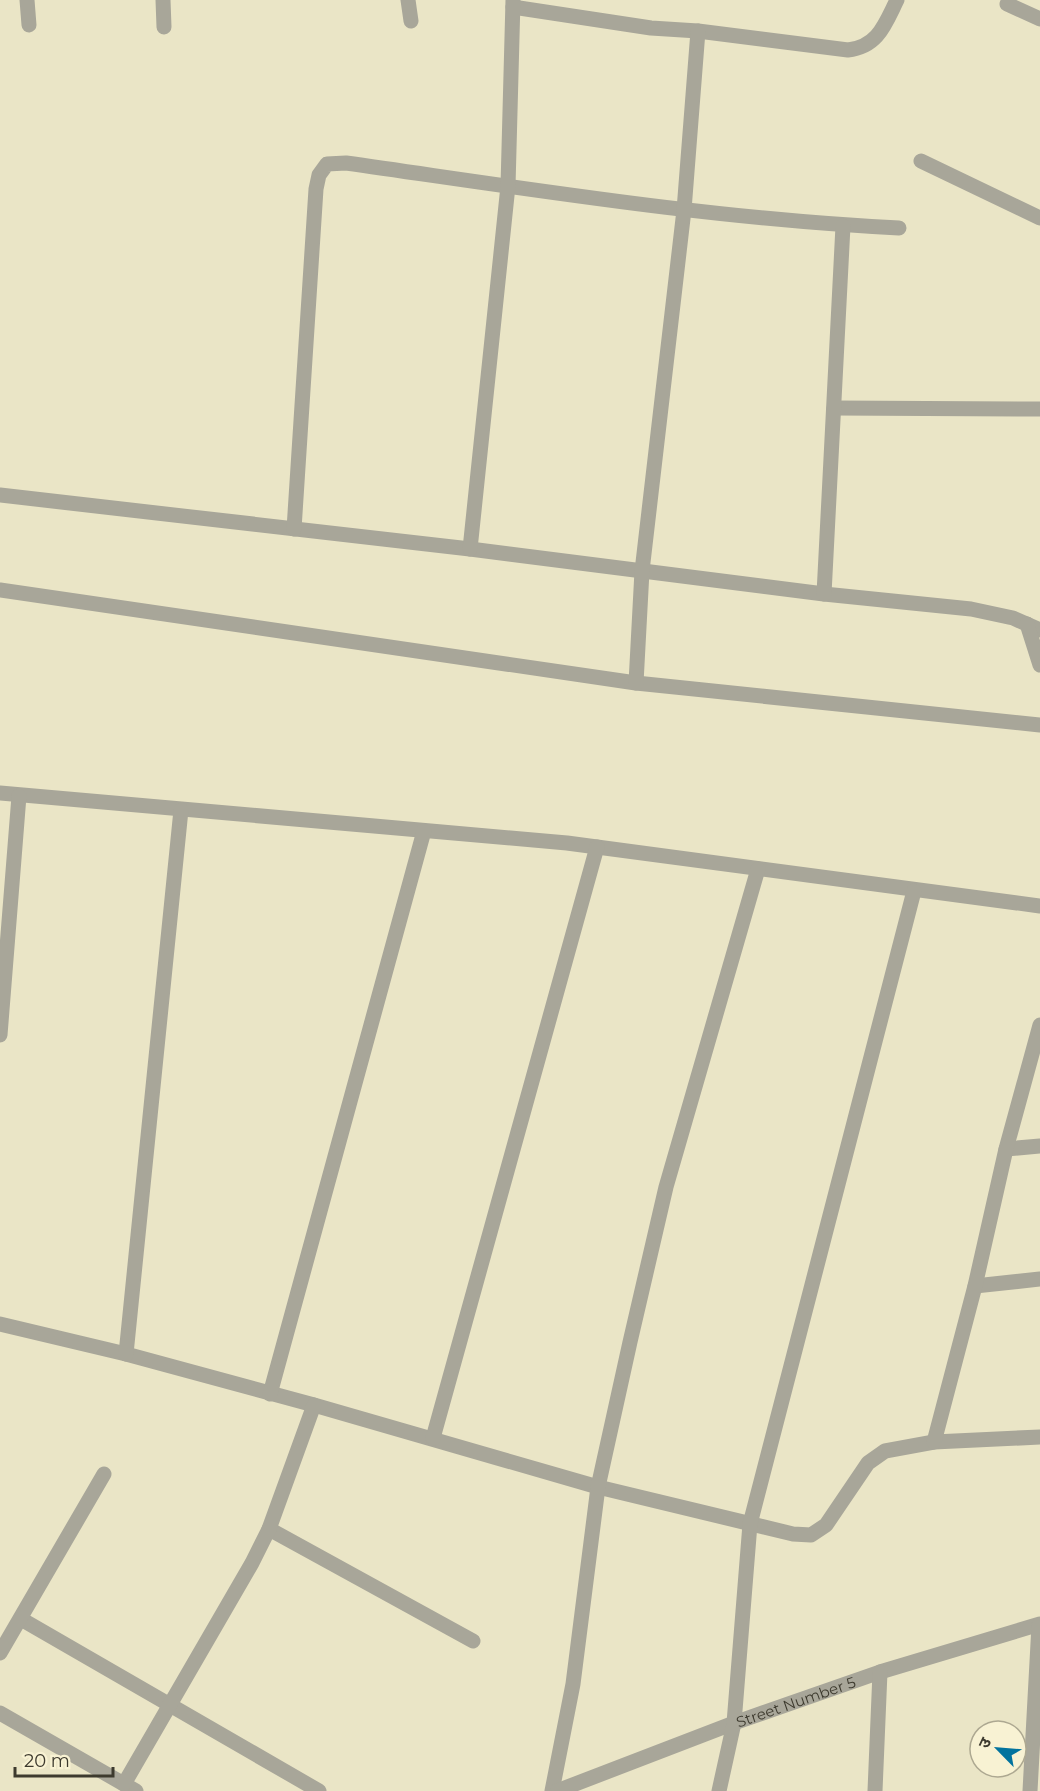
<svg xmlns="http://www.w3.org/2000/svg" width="1040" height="1791" viewBox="0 0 1040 1791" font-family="Montserrat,'Noto Sans Devanagari',sans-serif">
<rect width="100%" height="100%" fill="#eae5c6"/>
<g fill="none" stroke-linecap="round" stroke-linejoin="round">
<g stroke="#a8a699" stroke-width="15">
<polyline points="27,0 29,25"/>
<polyline points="163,0 164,27"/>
<polyline points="408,0 411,21"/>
<polyline points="1007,4 1040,19"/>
<path d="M513 7 651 28 698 31 848 50C878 47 885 24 897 0"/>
<polyline points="921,161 1040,218"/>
<polyline points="834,408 1040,409"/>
<polyline points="0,495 470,549 824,594 971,609 1013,618 1040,630"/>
<path d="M294 529 316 189 319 175 327 164 346 163C530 189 714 219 899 228"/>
<polyline points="470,549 508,186 513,0"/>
<polyline points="0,590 636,683 1040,725"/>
<polyline points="824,594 843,226"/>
<polyline points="1027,624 1040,665"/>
<polyline points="636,683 642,571 684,210 698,31"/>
<polyline points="0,793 567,843 1040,906"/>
<polyline points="0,1035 19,796"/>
<polyline points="1006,1149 1040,1146"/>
<polyline points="975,1286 1040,1279"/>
<polyline points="0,1324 126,1354 314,1405 598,1487 793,1534 811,1535 826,1525 868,1463 885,1451 934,1442 1040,1437"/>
<polyline points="126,1354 181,810"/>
<polyline points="270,1394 424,831"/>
<polyline points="433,1438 597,847"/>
<polyline points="934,1442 975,1286 1006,1149 1040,1025"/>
<polyline points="269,1529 473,1641"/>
<polyline points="21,1619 319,1791"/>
<polyline points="0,1653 104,1474"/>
<polyline points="0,1713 136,1791"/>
<polyline points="124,1784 252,1563 269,1529 314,1405"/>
<polyline points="552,1791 573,1684 598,1487 630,1342 666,1187 758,869"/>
<path id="s1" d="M557 1791 734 1723 880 1672 1040 1624"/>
<polyline points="719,1791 734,1723 750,1524 914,891"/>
<polyline points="875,1791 880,1672"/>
<polyline points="1030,1791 1039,1625"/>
</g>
</g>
<g text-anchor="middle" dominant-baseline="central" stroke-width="4.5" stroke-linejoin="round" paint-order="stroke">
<g font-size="15" fill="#3d3a2e" stroke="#f8f2d3">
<text stroke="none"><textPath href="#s1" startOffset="255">Street Number 5</textPath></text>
</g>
</g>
<g transform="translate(998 1749) rotate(295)"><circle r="28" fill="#f8f2d3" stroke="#ada891" stroke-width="1.5"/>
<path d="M0-4.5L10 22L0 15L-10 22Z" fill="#02739e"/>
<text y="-9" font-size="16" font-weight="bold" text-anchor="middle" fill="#3d3a2e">उ</text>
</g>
<path d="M15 1767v9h98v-9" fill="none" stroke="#3d3a2e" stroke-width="3"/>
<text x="24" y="1767" font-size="18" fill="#3d3a2e" stroke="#f8f2d3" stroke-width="4.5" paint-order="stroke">20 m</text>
</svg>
